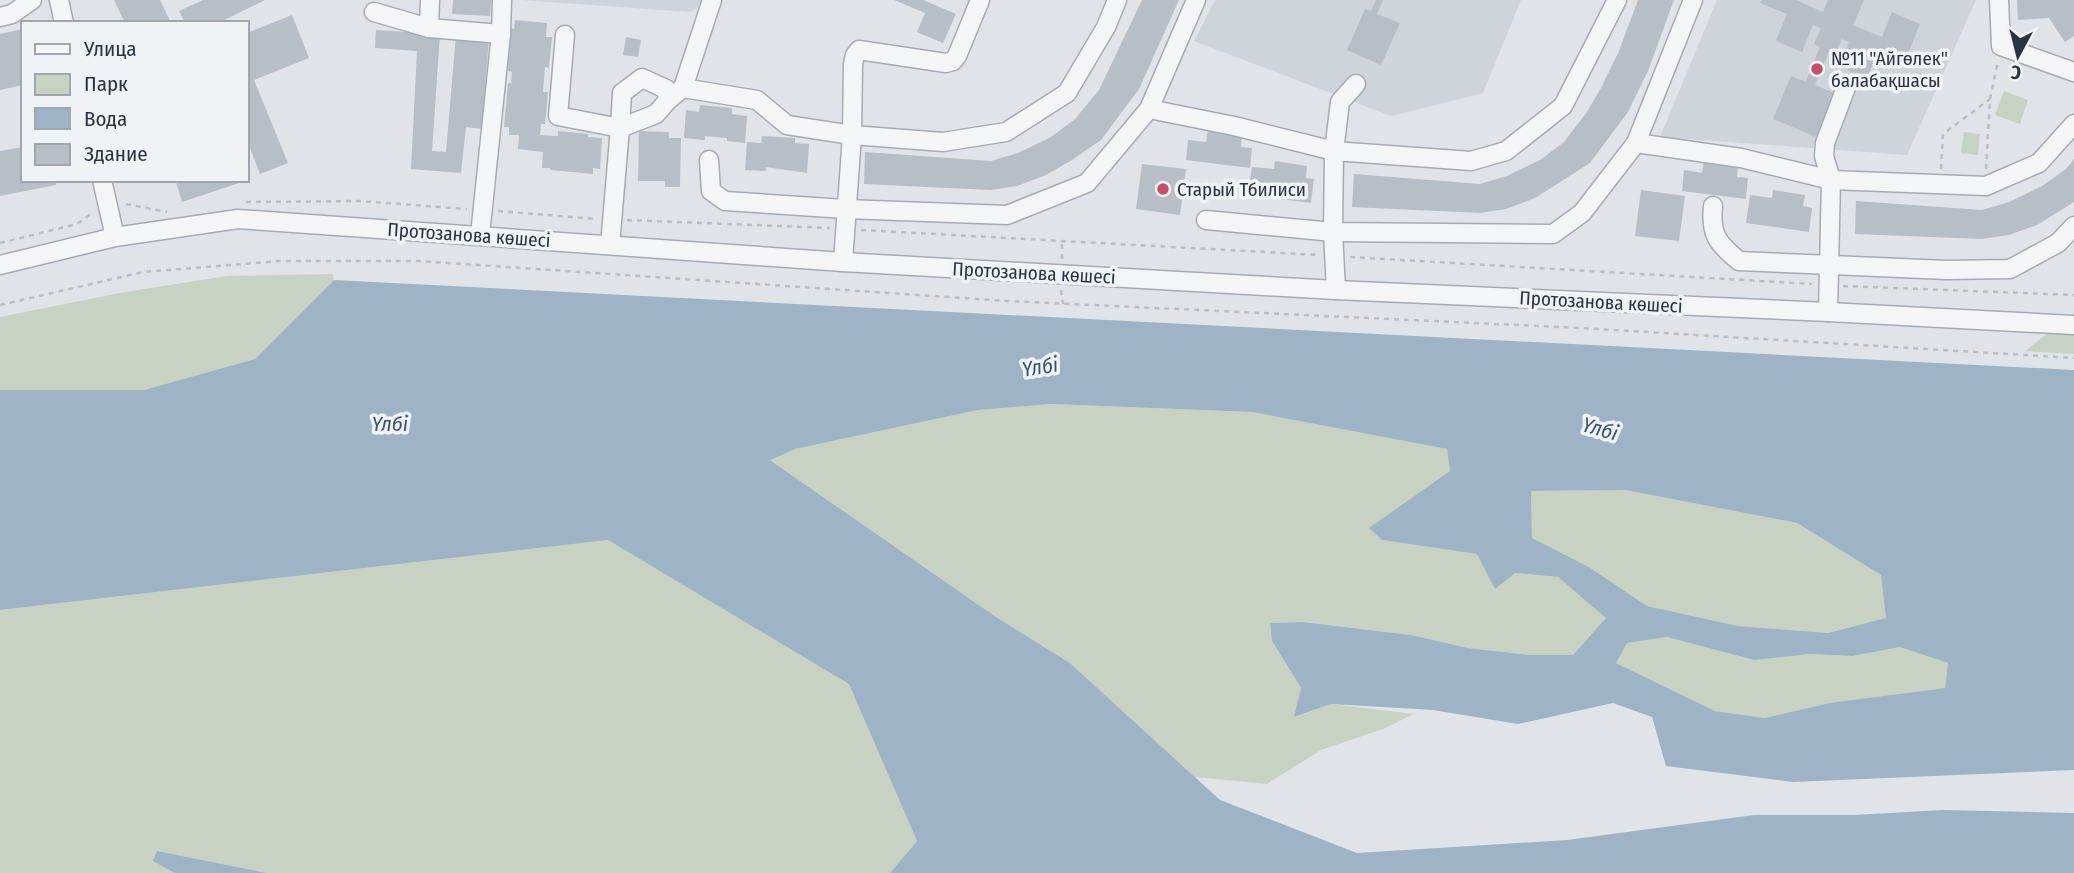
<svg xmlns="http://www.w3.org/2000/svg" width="2074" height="873" viewBox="0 0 2074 873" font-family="'Fira Sans Condensed',sans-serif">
<rect width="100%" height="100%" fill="#e0e4e8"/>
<g fill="#cfd3da">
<polygon points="521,0 711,0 690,12"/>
<polygon points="1215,0 1521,0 1483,93 1391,116 1194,41"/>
<polygon points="1717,0 1976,0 1907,155 1660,137"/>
</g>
<g fill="#c7d2c2">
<polygon points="2004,91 2028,100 2020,124 1995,115"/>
<polygon points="1964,132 1980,134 1978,155 1961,153"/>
<polygon points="333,274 334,280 255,359 144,390 0,390 0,317 125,292 227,276"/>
<polygon points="2048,333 2074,335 2074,354 2025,351"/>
<polygon points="1052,404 1252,412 1447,449 1450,471 1370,528 1382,540 1477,554 1515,573 1558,577 1607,618 1573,655 1530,655 1468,648 1411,635 1304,622 1270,623 1272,641 1301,688 1295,717 1331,704 1414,714 1383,729 1321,750 1267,784 1195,777 1070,663 996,617 769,459 795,449 978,410"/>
<polygon points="1625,490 1797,523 1881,575 1887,618 1828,633 1738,626 1647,606 1589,567 1532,538 1531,491"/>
<polygon points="608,540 850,684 917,841 890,873 267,873 157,851 175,873 0,873 0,610"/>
<polygon points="1667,637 1754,660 1810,654 1853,656 1901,647 1948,663 1945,688 1829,703 1765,718 1715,711 1616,663 1627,643"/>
</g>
<g fill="#9eb4c6" fill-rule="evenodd">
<path d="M334 280 2074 370V770L1793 782 1666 766 1652 717 1613 703 1518 724 1433 710 1331 704 1294 717 1301 688 1272 641 1270 623 1303 622 1411 635 1468 648 1530 655H1573L1606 618 1558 577 1515 573 1495 589 1477 554 1382 540 1369 528 1450 471 1447 449 1252 412 1052 404 978 410 795 449 770 460 996 617 1070 663 1220 800 1357 853 1567 840 1754 815H1854L1943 810 2074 813V873H890L917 841 849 684 608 540 0 610V390H144L255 359ZM1625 490 1797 523 1881 575 1886 618 1828 633 1738 626 1647 606 1589 567 1532 538 1531 491ZM1667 637 1754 660 1810 654 1853 656 1900 647 1948 663 1945 688 1829 703 1765 718 1715 711 1616 663 1627 643Z"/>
<polygon points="157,851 267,873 175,873 153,861"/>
</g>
<g fill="#b8bec5">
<polygon points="114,0 160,0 171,23 125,23"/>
<polygon points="203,0 265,0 218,23 185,23 179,11"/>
<polygon points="453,0 491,0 490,16 452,14"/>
<polygon points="894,0 923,0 956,14 943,43 917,32 925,13"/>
<polygon points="1142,0 1179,0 1139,89 1101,140 1072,160 1046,175 1017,186 991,190 864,184 865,152 991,161 1018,153 1051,137 1075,119 1099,90"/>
<polygon points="1376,0 1383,0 1377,14 1400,23 1381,65 1347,50 1365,9 1371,11"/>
<polygon points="1638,0 1674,0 1648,71 1628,112 1590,163 1535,198 1506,209 1480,213 1352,207 1354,174 1480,184 1507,176 1540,160 1564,142 1587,112 1602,86 1619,51"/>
<polygon points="1762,0 1796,0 1823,12 1828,0 1864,0 1853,25 1882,37 1892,12 1920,24 1904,64 1877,53 1867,78 1839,67 1849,42 1842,39 1836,52 1830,49 1815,85 1834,93 1816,137 1773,119 1791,76 1806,82 1820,47 1814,44 1821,28 1813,25 1802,52 1776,41 1787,14 1760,3"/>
<polygon points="2017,0 2074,0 2074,36 2065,42 2049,18 2018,20"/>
<polygon points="292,15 309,58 254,80 288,163 260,174 247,140 247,33"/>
<polygon points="515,20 547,23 546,37 552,37 549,68 545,67 543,92 548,92 545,124 541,124 540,135 558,136 558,131 588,134 588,137 602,138 600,169 593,168 593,174 550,170 550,168 542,168 543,152 518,149 519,135 509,135 509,127 504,127 508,83 511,83 512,72 508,71 511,28 514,29"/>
<polygon points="23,29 23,85 0,90 0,34"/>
<polygon points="376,30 440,34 432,151 446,152 456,35 489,38 482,129 466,127 461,173 411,169 417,51 375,48"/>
<polygon points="626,37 641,40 638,57 623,55"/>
<polygon points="700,105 732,108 732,114 747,116 745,143 727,141 727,138 705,136 705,140 684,138 686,110 699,112"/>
<polygon points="1208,130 1242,134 1241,147 1252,148 1250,168 1186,160 1188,140 1206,142"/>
<polygon points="639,131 669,132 669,138 681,138 680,187 665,187 665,181 638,181"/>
<polygon points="762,136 795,138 795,143 809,144 807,173 766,167 766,171 745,170 747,142 761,143"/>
<polygon points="23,147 23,180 55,180 56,185 0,196 0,151"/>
<polygon points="2074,159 2074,202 2037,225 2009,235 1982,239 1855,234 1856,201 1982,210 2009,202 2042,186 2066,169"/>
<polygon points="1704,160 1738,164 1737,177 1748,178 1746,199 1682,191 1684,170 1702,173"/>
<polygon points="1275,161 1307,166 1306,178 1314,179 1311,203 1248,195 1252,167 1274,169"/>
<polygon points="1142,164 1186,169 1180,215 1136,209"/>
<polygon points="182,180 245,180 245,181 182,202 176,182"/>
<polygon points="1641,190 1685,196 1679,241 1635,236"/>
<polygon points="1773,190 1805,195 1803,206 1812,208 1809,232 1746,223 1750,195 1772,198"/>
</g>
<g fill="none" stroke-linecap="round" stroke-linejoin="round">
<g stroke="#a6abb2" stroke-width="21">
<g id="minor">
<polyline points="59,0 64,23"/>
<polyline points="1999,0 2001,46 2074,72"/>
<polyline points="374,12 429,28 501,34"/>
<polyline points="0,17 12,14 32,0"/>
<polyline points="429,28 430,0"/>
<polyline points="565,35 558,116 620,128 622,93 642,78 666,89 668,100"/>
<polyline points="683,88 712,0"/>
<polyline points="1149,109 1234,126 1334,151 1340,102 1356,84"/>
<polyline points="1636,143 1741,158 1831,180 1986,186 2039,163 2074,124"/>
<polyline points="709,160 711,191 725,201 845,209 1007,215 1087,183 1149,109 1196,0"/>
<polyline points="102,180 115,237"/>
<path d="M1713 206C1710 235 1718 244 1739 261L1947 270 2010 269 2058 243 2074 226"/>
<polyline points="1206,220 1333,232 1553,234 1582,213 1636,143 1693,0"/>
<polyline points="480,235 501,34 502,0"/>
<polyline points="610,245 620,128 656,114 668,100 683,88 757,100 787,125 852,135 853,64 855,55 859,50 946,63 953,61 957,56 980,0"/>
<polyline points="843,262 852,135 943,142 1006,132 1067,93 1106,27 1117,0"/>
<polyline points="0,265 115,237 238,219 843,262 1336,290 1828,312 2074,325"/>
<polyline points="1336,290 1333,232 1334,151 1471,161 1506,151 1563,106 1617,0"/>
<polyline points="1828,312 1831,180 1824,156 1825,143 1847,85"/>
</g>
</g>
<g stroke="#bbbfc3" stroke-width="2.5" stroke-dasharray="5 5" stroke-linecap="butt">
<polyline points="1941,169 1943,134 1990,99"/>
<polyline points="1986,169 1990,99 1998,61"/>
<polyline points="246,202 359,201 467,209"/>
<polyline points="126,204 167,212"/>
<polyline points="498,211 596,219"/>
<polyline points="627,220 830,228"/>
<polyline points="861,230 1319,255"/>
<polyline points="0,243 77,224 92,213"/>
<polyline points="1350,257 1812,284"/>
<polyline points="1062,259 1062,241"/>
<polyline points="1843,286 2074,295"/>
<polyline points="1061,290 1063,304"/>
<polyline points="0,305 143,272 280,261 419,261 1007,301 1581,328 2074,358"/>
</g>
<use href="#minor" stroke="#f3f5f7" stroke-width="18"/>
</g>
<g fill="#c44f68" stroke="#f0f3f6" stroke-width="2.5">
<circle cx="1817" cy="69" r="7"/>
<circle cx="1163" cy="189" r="7"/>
</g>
<g text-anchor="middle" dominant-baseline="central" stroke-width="7" stroke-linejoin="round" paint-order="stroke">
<g font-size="19" fill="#2a333f" stroke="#f0f3f6" text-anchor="start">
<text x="1831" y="58">№11 "Айгөлек"<tspan x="1831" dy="22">балабақшасы</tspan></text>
<text x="1177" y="189">Старый Тбилиси</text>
</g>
<g font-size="19" fill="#2a333f" stroke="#f0f3f6">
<text transform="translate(469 235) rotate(4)">Протозанова көшесі</text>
<text transform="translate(1034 273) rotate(3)">Протозанова көшесі</text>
<text transform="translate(1601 302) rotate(3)">Протозанова көшесі</text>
</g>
<g font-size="21" font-style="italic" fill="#37546f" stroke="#f0f3f6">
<text transform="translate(1040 367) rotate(-9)">Үлбі</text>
<text x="390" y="424">Үлбі</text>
<text transform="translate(1600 429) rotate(16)">Үлбі</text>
</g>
</g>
<rect x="21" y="21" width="228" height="161" fill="#f0f3f6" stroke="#a1a6ad" stroke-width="2"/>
<rect x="35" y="44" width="35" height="10" fill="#f3f5f7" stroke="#a1a6ad" stroke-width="2"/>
<text x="84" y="56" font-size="21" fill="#2a333f">Улица</text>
<rect x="35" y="74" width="35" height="21" fill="#c7d2c2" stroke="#a1a6ad" stroke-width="2"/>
<text x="84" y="91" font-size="21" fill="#2a333f">Парк</text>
<rect x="35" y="108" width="35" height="21" fill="#9eb4c6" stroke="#a1a6ad" stroke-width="2"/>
<text x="84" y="126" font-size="21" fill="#2a333f">Вода</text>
<rect x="35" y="144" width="35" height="21" fill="#b8bec5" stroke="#a1a6ad" stroke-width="2"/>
<text x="84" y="161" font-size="21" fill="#2a333f">Здание</text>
<g transform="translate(2018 56) rotate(187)" stroke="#f0f3f6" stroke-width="5" paint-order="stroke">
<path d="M0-5L12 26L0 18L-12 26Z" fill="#2a333f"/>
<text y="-10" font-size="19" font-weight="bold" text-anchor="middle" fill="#2a333f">С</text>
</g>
</svg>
